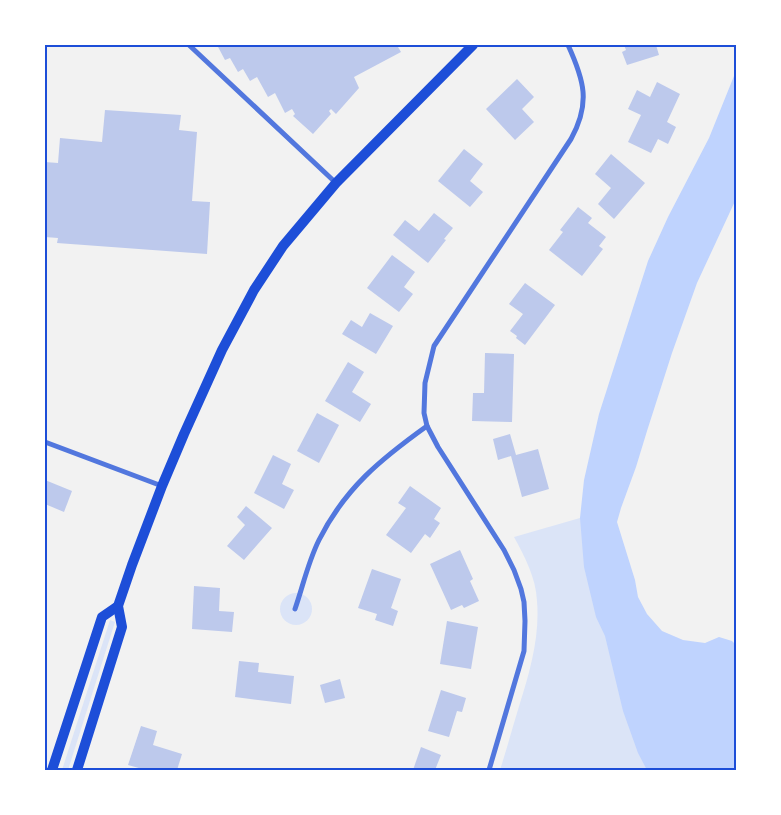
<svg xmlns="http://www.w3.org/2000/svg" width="781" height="815" viewBox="0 0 781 815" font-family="Helvetica,sans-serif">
<rect width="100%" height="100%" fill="#f2f2f2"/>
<g fill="#dbe4f7">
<path d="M606 513 603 539 736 770H500C507 748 513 726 520 703 530 671 540 636 537 601 536 578 525 557 514 537L580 518Z"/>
<circle cx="296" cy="609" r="16"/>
<polygon points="110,620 115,622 68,770 62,770"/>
</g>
<polygon fill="#bfd3fe" points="736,71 736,199 697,283 672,353 647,431 636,467 621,508 617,522 635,580 638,597 647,614 662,631 683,640 705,643 719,637 732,641 736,645 736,770 647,770 638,753 623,711 605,636 596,617 584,567 580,518 584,480 599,414 648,261 668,217 709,138"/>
<g fill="#bdc9ec">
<polygon points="217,45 401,45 398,47 401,52 354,77 359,88 336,114 331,109 329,111 331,114 313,134 293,116 295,114 292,109 285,113 275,93 268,97 257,77 250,81 243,69 238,72 230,58 225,60"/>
<polygon points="624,45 656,45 659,55 627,65 622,52 626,50"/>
<polygon points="517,79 534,97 522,109 534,122 515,140 486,109"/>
<polygon points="657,82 680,94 667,122 676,127 668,144 658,139 651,153 628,142 641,115 628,109 637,90 650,97"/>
<polygon points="105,110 181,115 179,130 197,132 192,201 210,202 207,254 57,243 58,238 45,237 45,162 58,163 60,138 102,142"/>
<polygon points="464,149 483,164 470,181 483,192 470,207 438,181"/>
<polygon points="611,154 645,183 614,219 598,204 611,188 595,174"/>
<polygon points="578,207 592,218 588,223 606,237 599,246 603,249 582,276 549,250 563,232 560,230"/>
<polygon points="434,213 453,228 444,239 446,240 428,263 393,235 405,220 419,231"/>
<polygon points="392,255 415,272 404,287 413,294 399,312 367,288"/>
<polygon points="525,283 555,305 525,345 516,338 517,336 510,331 523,314 509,304"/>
<polygon points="370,313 393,326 376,354 342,334 351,320 362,327"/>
<polygon points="485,353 514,354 512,422 472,421 473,393 484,393"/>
<polygon points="348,362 364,372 352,392 371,404 360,422 325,401"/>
<polygon points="317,413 339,425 319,463 297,451"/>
<polygon points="510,434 516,455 538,449 549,489 522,497 511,456 498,460 493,439"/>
<polygon points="273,455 291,464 282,484 294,490 284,509 254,493"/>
<polygon points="45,480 72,491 64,512 45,504"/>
<polygon points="410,486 441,508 434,519 440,523 430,538 425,534 411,553 386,535 406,508 398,503"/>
<polygon points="246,506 272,528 244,560 227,546 245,525 237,517"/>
<polygon points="460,550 473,579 470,581 479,601 464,608 462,605 451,610 430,564"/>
<polygon points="372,569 401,579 391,608 398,611 393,626 375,620 377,614 358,608"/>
<polygon points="194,586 220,588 219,611 234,612 232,632 192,629"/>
<polygon points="447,621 478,627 471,669 440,664"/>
<polygon points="239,661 259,663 258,672 294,676 291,704 235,697"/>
<polygon points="340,679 345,698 325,703 320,685"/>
<polygon points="441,690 466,698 462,712 457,711 449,737 428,731"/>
<polygon points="141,726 157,731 153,745 182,754 177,770 146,770 128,765"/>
<polygon points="421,747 441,755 435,770 413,770"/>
</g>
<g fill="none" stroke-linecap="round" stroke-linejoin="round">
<g stroke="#5277de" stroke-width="5">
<polyline points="189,45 336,183"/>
<polyline points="45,442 162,486"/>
<path d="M295 609C303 586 308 562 319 540 345 488 381 459 427 426"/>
<path d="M489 770 524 651 525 621 524 602 521 589 514 570 504 550 438 447 427 426 424 413 425 383 434 346 571 139C591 103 584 80 568 45"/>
</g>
<g stroke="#1d4ed8" stroke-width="10">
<polyline points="52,770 102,617 118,606"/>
<polyline points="77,770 122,627 118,606 132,565 162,486 184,434 222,350 254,290 283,246 336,183 473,45"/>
</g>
</g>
<rect width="781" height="815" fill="none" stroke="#ffffff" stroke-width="92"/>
<rect x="46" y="46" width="689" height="723" fill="none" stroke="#1d4ed8" stroke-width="2"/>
</svg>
